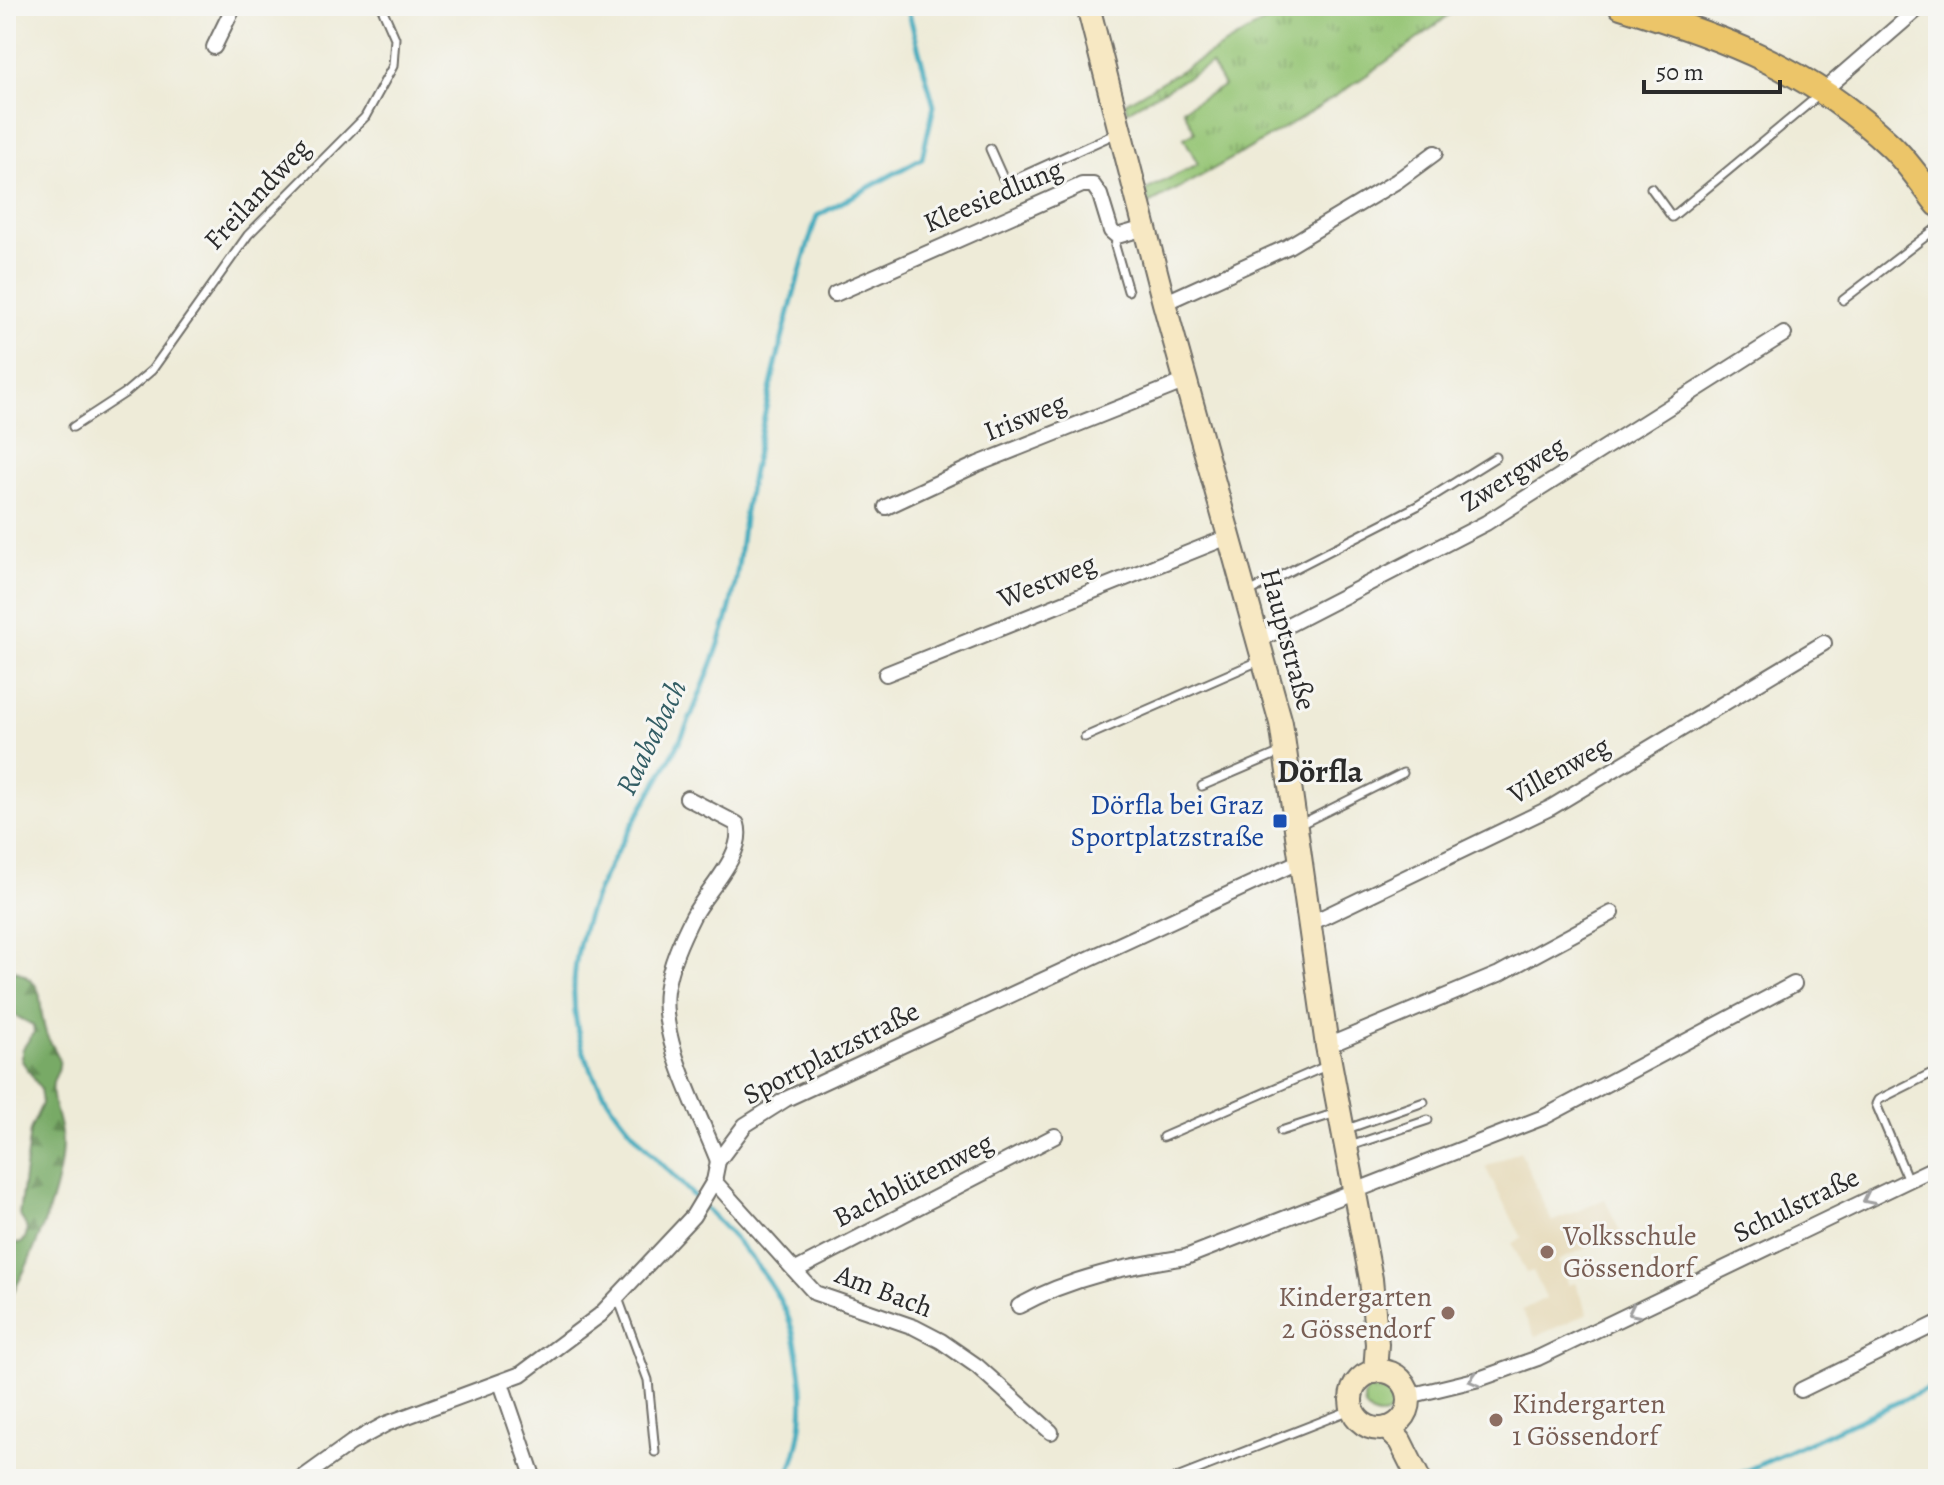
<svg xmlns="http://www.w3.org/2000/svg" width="1944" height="1485" viewBox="0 0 1944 1485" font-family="Alegreya,serif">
<defs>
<pattern id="grass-tufts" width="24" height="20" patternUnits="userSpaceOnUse" patternTransform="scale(2)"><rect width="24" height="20" fill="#95c575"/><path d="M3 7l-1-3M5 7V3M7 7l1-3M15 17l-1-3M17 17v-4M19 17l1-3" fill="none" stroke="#7aa060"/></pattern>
<pattern id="forest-firs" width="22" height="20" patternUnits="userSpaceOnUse" patternTransform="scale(2)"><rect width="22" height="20" fill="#78aa66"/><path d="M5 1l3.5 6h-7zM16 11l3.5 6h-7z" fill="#638b54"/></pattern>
</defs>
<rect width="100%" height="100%" fill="#f6f6f2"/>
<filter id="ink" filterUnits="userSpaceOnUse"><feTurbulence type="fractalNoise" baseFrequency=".0125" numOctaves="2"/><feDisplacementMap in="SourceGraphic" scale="16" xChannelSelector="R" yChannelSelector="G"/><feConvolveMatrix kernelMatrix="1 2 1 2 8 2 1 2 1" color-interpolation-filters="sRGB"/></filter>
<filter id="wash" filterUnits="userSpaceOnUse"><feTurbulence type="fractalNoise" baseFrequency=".006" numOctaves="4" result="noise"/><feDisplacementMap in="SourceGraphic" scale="32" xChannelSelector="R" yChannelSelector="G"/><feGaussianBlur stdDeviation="1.8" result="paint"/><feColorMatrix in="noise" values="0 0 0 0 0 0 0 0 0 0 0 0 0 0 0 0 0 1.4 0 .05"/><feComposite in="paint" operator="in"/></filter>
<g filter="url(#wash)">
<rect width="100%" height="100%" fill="#eeebd8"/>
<polygon fill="#e6daba" points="1520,1151 1552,1222 1605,1199 1620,1232 1558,1261 1568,1285 1575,1283 1588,1313 1535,1337 1522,1310 1546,1298 1533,1271 1526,1273 1512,1243 1522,1238 1485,1167"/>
<g fill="url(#grass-tufts)" stroke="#607850" stroke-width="2">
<path d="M1292 6H1460C1364 84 1258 146 1149 204L1146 190 1198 164 1184 138 1195 132 1183 109 1224 86 1211 64 1127 111 1125 103Z"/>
<circle cx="1380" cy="1400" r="16"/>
</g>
<path fill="url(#forest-firs)" stroke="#526a48" stroke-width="2" d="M6 966C53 986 34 996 46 1033 49 1043 57 1050 59 1060 61 1070 55 1074 53 1083 50 1102 62 1124 62 1143 62 1189 30 1266 6 1304V1243H22C30 1232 27 1225 19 1215L30 1130 42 1104 40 1088 22 1061V1050L34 1032 33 1025 12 1014V1007L6 1000Z"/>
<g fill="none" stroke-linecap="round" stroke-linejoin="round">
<g stroke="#3eaabd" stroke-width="5">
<path d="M786 1479C802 1444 806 1408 800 1370 797 1349 794 1329 785 1310 736 1208 598 1141 577 1027 555 909 649 816 692 714 708 674 726 632 734 589 740 562 741 534 746 506 765 408 786 311 817 216L922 158 934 106 907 6"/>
<polyline points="1728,1479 1938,1384"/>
</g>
</g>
</g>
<g filter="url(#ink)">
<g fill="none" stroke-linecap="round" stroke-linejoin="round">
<g stroke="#6f6e68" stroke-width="11">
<g id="lane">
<polyline points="990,149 1003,178 1009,182 1117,133"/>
<polyline points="1651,188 1672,217 1818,96"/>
<polyline points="1117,236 1115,246 1128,291"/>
<polyline points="1843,300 1938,227"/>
<polyline points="73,427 125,393 152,370 248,235 365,117 393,66 395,38 381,6"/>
<polyline points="1249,592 1417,506 1496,457"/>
<polyline points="1085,737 1259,661"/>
<polyline points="1202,786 1281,752"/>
<polyline points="1301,824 1403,773"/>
<polyline points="1347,1129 1424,1102"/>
<polyline points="1281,1131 1336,1113"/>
<polyline points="1163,1137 1326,1066"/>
<polyline points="1350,1146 1428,1120"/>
<polyline points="1908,1180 1876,1104 1878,1100 1938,1070"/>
<polyline points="618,1298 648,1380 655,1452"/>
<polyline points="1174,1479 1353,1409"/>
</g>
</g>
<g stroke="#6f6e68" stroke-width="18">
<g id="street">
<polyline points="214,47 234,6"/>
<polyline points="1823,91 1921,6"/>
<polyline points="835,294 1082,185 1093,185 1100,195 1111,231 1117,236 1145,228"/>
<polyline points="1164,303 1287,247 1397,181 1435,153"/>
<polyline points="886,507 978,464 1186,381"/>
<polyline points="1259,640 1486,523 1784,334"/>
<polyline points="886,674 1228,537"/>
<path d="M687 798 737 824C746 854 707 890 693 916 681 940 670 964 666 991 660 1042 700 1114 718 1161"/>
<polyline points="1309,924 1550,808 1824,643"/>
<polyline points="1327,1046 1499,974 1612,913"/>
<polyline points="714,1181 815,1293 914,1327 941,1341 977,1366 1051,1432"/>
<polyline points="796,1270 1055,1136"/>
<path d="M1019 1306C1071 1277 1128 1266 1186 1257L1544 1117 1794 984"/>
<polyline points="501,1383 534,1479"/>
<polyline points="1801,1390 1938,1323"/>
<polyline points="1409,1396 1479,1379 1538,1358 1938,1166"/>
<polyline points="301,1479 351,1443 386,1424 521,1374 600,1315 693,1216 714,1181 718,1161 745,1125 786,1099 1298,862"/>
</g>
</g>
<g stroke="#6f6e68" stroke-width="26">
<g id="secondary">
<polyline points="1088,6 1164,303 1281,723 1327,1046 1371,1279 1377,1344 1375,1372"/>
<circle cx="1380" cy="1400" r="29"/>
<polyline points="1387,1428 1400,1441 1419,1479"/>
</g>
</g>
<g stroke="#6f6e68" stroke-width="28">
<path id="primary" d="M1621 6C1727 38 1809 69 1891 146 1909 163 1923 185 1938 204"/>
</g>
<use href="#lane" stroke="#fff" stroke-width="7"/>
<use href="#street" stroke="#fff" stroke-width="14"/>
<use href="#secondary" stroke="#f7e8c3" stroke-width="22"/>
<use href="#primary" stroke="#ecc569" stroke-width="24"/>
</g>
<defs><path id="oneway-chevron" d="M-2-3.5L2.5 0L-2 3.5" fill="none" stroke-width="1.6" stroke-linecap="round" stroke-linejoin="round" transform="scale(2)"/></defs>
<g stroke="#a0a0a0">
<use href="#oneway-chevron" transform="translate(1868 1199) rotate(154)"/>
<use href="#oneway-chevron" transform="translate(1633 1312) rotate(154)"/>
<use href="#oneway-chevron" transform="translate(1474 1380) rotate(164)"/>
</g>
</g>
<rect fill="#1a4fb4" stroke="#f6f6f2" stroke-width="3" x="1272" y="813" width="16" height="16" rx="4"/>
<g fill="#8d6e63" stroke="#f6f6f2" stroke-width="3">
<circle cx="1547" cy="1252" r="8"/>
<circle cx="1448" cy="1313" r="8"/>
<circle cx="1496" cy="1420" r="8"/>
</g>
<g text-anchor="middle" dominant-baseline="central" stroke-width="6" stroke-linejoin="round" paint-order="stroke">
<g font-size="28" fill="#2b2b2b" stroke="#f6f6f2">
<text transform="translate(257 194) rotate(-47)">Freilandweg</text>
<text transform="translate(993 196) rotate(-23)">Kleesiedlung</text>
<text transform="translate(1025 417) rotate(-22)">Irisweg</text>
<text transform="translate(1513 474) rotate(-32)">Zwergweg</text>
<text transform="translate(1047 581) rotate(-22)">Westweg</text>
<text transform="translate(1288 639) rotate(75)">Hauptstraße</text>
<text transform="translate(1559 770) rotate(-29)">Villenweg</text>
<text transform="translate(831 1053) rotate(-27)">Sportplatzstraße</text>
<text transform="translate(913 1180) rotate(-27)">Bachblütenweg</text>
<text transform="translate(1796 1205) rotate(-26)">Schulstraße</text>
<text transform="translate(884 1291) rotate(21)">Am Bach</text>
</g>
<g font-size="28" fill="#164399" stroke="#f6f6f2" text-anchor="end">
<text x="1264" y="805">Dörfla bei Graz<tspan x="1264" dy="32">Sportplatzstraße</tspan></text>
</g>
<g font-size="28" fill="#785e54" stroke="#f6f6f2" text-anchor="start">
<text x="1563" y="1236">Volksschule<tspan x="1563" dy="32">Gössendorf</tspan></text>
<text x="1432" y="1297" text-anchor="end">Kindergarten<tspan x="1432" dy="32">2 Gössendorf</tspan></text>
<text x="1512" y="1404">Kindergarten<tspan x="1512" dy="32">1 Gössendorf</tspan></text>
</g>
<g font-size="30" font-style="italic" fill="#335e65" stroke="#f6f6f2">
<text transform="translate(651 737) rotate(-64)">Raababach</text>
</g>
<g font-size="32" font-weight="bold" fill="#2b2b2b" stroke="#f6f6f2">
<text x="1320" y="771">Dörfla</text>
</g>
</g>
<rect width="1944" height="1485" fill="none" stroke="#f6f6f2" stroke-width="32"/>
<path d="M1644 80v12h136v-12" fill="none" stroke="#2b2b2b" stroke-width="4"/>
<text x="1656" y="80" font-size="24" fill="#2b2b2b" stroke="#f6f6f2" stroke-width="6" paint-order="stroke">50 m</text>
</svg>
